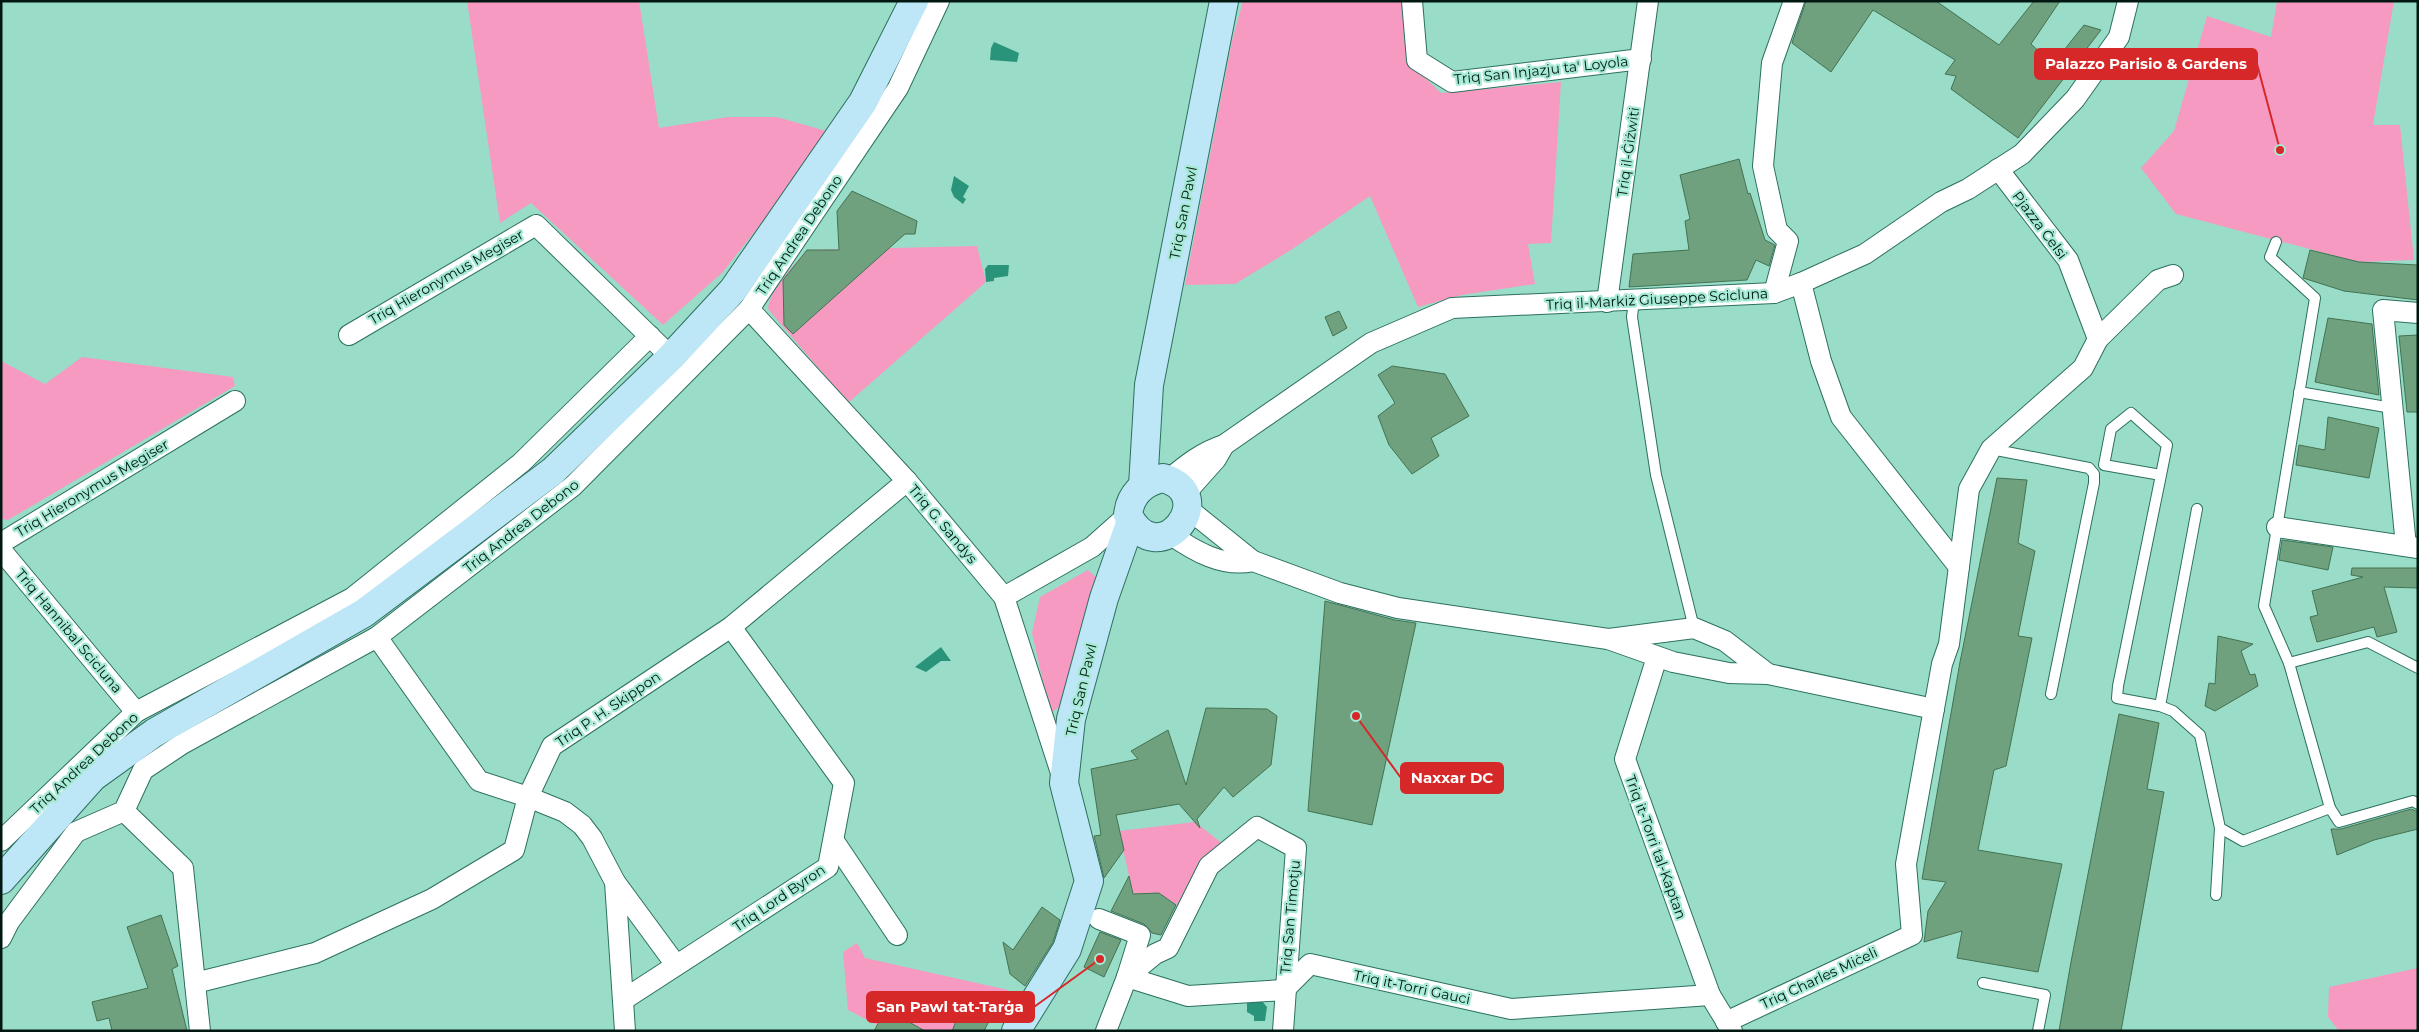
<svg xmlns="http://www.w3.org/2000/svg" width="2419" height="1032" viewBox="0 0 2419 1032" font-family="Montserrat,sans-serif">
<rect width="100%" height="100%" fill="#99ddc8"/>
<g fill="#f79ac2">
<polygon points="467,1 639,1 659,128 728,117 777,117 826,131 781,198 723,272 663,325 531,203 500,223"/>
<polygon points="1243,1 1404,1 1411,64 1441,93 1561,82 1551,243 1528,244 1535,284 1462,295 1418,307 1370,196 1291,250 1235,284 1185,285 1232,41"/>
<polygon points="2277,1 2394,1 2373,125 2400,125 2414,260 2359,262 2176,214 2141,168 2174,131 2207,16 2271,37"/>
<path d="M977 246 986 282 848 403 768 309C770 288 794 266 807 250Z"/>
<polygon points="82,357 233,377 235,386 8,520 1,519 1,361 45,384"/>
<polygon points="1088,570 1098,579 1063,705 1050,713 1032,633 1040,597"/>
<polygon points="1195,822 1223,844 1181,908 1159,893 1133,894 1119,831"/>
<polygon points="857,943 865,958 1008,990 995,1009 967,995 952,1031 926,1031 886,1009 877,1025 848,1010 843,952"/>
<polygon points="2418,968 2418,1031 2339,1031 2328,1017 2329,987"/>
</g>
<g fill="#2a947b">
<polygon points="994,42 1019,53 1017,62 990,60 991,48"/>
<polygon points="954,176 969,186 963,197 966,199 963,204 954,197 951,190"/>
<polygon points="988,265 1009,265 1008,276 994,278 994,281 986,282 985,269"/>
<polygon points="941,647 951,661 941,661 926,672 915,667"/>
<polygon points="1262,1001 1267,1007 1265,1021 1254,1021 1254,1016 1247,1012 1247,1003"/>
</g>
<g fill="#70a17e" stroke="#437352">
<polygon points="1806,1 1936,1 1999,45 2034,1 2060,1 2031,44 2053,64 2084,25 2101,30 2018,138 1951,89 1956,76 1945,74 1955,60 1873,10 1831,72 1792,43"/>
<polygon points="1739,159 1748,194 1750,193 1765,240 1775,245 1769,266 1756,260 1747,280 1629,287 1633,254 1689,250 1685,221 1690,219 1680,175"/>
<polygon points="852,191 917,221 915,234 905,234 793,334 784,325 783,280 807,250 839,250 837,211"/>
<polygon points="2310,250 2359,262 2418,265 2418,300 2344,291 2303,278"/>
<polygon points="1339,311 1347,328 1333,336 1325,317"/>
<polygon points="2328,318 2372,324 2379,395 2315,382"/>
<polygon points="2418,335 2418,412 2407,412 2399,336"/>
<polygon points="1392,366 1445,374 1469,416 1431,438 1439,456 1412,474 1389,445 1378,416 1395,403 1378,375"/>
<polygon points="2328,417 2379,428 2369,478 2296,465 2299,445 2325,450"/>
<polygon points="1997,478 2027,480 2018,543 2035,551 2018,636 2032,638 2006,766 1994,770 1978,850 2062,864 2038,972 1957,958 1962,931 1924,942 1928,911 1946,882 1922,879 1960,662"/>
<polygon points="2282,540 2333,547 2328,570 2279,560"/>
<polygon points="2352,568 2418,568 2418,588 2384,587 2397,632 2377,637 2374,627 2317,642 2310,617 2318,615 2312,591 2363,577 2351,575"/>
<polygon points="1325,601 1395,620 1416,623 1372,825 1308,811"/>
<polygon points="2218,636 2253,644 2241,651 2250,675 2255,674 2258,686 2215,711 2205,706 2209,683 2215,684"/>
<polygon points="1206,708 1267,709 1277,716 1271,765 1233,797 1224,787 1197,819 1200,828 1179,804 1116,815 1124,850 1104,878 1094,836 1101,835 1091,769 1138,759 1131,751 1168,730 1186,785"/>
<polygon points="2119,714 2159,723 2147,789 2164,792 2121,1031 2059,1031 2071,962"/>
<polygon points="2411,809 2418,812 2418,829 2374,840 2337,855 2331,829 2341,829"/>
<polygon points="1129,876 1133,894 1159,893 1176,905 1161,935 1152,933 1144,924 1111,911"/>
<polygon points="1042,907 1060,920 1053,942 1025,986 1010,974 1003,942 1013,950"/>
<polygon points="161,915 178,966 172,969 187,1031 112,1031 109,1018 97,1021 92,1002 148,988 127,927"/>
<polygon points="1100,932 1121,940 1104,977 1084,967"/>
<polygon points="967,995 995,1009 984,1031 952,1031"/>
<polygon points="886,1009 925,1031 874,1031"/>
</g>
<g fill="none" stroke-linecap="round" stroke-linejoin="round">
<g stroke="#2c705f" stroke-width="12">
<g id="lane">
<polyline points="1634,299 1632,317 1656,475 1694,628"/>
<polyline points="2299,392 2392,408"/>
<polyline points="1991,449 2089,468 2094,474 2094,483 2051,694"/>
<polyline points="2161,475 2104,465 2111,429 2131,413 2167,445 2161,475 2118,686 2117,698 2160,706 2173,711 2200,735 2220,828 2243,841 2330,808 2289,663 2264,606 2315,298 2270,257 2276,242"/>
<polyline points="2289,663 2368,642 2418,668"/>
<polyline points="2160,706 2197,509"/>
<polyline points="2330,808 2339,822 2413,801 2418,804"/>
<polyline points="2216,895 2220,828"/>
<polyline points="1983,983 2045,995 2038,1031"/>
</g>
</g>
<g stroke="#2c705f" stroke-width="22">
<g id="street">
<polyline points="1412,1 1417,60 1452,82 1641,59"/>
<polyline points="1998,169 2068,260 2098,339"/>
<polyline points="1801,283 1821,361 1841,417 1959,567"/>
<polyline points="1774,293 1788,241 1777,230 1763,166 1772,63 1794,1"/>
<polyline points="1607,302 1648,1"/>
<polyline points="749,309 907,481 1004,597 1062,776"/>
<polyline points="349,335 536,225 671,357"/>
<path d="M1168 480C1186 465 1202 452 1224 445L1371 343 1452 308 1774 293 1801 283 1865 254 1941 202 1968 189 2022 154 2075 99 2119 37 2128 1"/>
<polyline points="1184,495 1216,459 1224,445"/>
<polyline points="1187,508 1253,561 1340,593 1398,608 1608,639 1673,662 1729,673 1768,674 1934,709"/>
<polyline points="2277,527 2418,548"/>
<path d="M1170 534C1194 551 1223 568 1253 561"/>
<polyline points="1,543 235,401"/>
<polyline points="2406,546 2383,310 2418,313"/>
<polyline points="1,550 136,712"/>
<polyline points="1004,597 1092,547 1128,515"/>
<polyline points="377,637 479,781 528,797 565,812 582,825 592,838 615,882 625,1031"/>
<polyline points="1609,639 1694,628 1725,641 1768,674"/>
<polyline points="1657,657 1625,759 1710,995 1732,1031"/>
<polyline points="124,811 183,868 200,1031"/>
<polyline points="1,841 136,712 352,598 521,463 650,336"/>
<polyline points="834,841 897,935"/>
<polyline points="615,882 676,965"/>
<polyline points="1099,919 1140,935 1127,977 1106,1031"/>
<polyline points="1,938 9,922 76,832 124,811 143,770 182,744 377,637 573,486 749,309 898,88 939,1"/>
<polyline points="1127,977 1188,996 1284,990 1310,964 1511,1009 1710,995"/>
<polyline points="1127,977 1155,954 1168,948 1209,866 1257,827 1296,848 1283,1031"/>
<polyline points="195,983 315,953 432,899 514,850 528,797 552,746 731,627 907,481"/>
<polyline points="623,1000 828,867 844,783 731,627"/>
<polyline points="1726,1022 1912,935 1906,864 1942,664 1949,644 1969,489 1991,449 2083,368 2098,339 2158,280 2173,275"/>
</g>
</g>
<g stroke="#2c705f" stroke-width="30">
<g id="secondary">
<path d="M1163 478C1222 494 1159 576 1128 515 1130 495 1143 482 1163 478Z"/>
<polyline points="1143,486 1149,385 1224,1"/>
<polyline points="1,880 93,777 154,733 364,613 553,471 671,357 733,290 863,102 914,1"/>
<polyline points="1016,1031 1067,949 1089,881 1064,783 1071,719 1104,598 1131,521"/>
</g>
</g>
<use href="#lane" stroke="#fff" stroke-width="10"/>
<use href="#street" stroke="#fff" stroke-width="20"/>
<use href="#secondary" stroke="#bde6f7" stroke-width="28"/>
</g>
<g text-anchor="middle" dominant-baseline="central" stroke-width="4.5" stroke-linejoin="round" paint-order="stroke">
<g font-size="14" fill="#001811" stroke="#a6ead5">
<text transform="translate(1541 70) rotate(-6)">Triq San Injazju ta' Loyola</text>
<text transform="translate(1628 152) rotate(-82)">Triq il-Ġiżwiti</text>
<text transform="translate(1183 213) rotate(-79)">Triq San Pawl</text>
<text transform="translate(2040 225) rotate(53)">Pjazza Ċelsi</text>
<text transform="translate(799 235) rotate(-56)">Triq Andrea Debono</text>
<text transform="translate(446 277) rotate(-30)">Triq Hieronymus Megiser</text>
<text transform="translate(1657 299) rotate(-3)">Triq il-Markiż Giuseppe Scicluna</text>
<text transform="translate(92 488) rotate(-31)">Triq Hieronymus Megiser</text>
<text transform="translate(943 524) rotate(50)">Triq G. Sandys</text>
<text transform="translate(521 526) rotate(-38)">Triq Andrea Debono</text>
<text transform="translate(69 631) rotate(50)">Triq Hannibal Scicluna</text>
<text transform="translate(1081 690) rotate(-77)">Triq San Pawl</text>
<text transform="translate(608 709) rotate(-34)">Triq P. H. Skippon</text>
<text transform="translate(84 763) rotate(-43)">Triq Andrea Debono</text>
<text transform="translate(1656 847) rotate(70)">Triq it-Torri tal-Kaptan</text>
<text transform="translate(779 898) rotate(-34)">Triq Lord Byron</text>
<text transform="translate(1290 917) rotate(-85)">Triq San Timotju</text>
<text transform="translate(1819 978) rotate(-25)">Triq Charles Miċeli</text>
<text transform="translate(1412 987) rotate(12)">Triq it-Torri Gauci</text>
</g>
</g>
<path fill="none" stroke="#d62828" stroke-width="2" d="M2280 150L2257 64M1356 716L1401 778M1100 959L1034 1007"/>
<g fill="#d62828" stroke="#a6ead5" stroke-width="2">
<circle cx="2280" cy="150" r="5"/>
<circle cx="1356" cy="716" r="5"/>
<circle cx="1100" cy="959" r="5"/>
</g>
<g fill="#d62828" stroke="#d62828" stroke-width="2">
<rect x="2035" y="49" width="222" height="30" rx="5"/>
<rect x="1401" y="763" width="102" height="30" rx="5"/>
<rect x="867" y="992" width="167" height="30" rx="5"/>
</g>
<g font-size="15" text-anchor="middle" font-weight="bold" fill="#fff">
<text x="2146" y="69">Palazzo Parisio &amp; Gardens</text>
<text x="1452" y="783">Naxxar DC</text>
<text x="950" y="1012">San Pawl tat-Tarġa</text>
</g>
<rect width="2419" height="1032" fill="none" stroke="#001811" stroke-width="5"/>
</svg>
